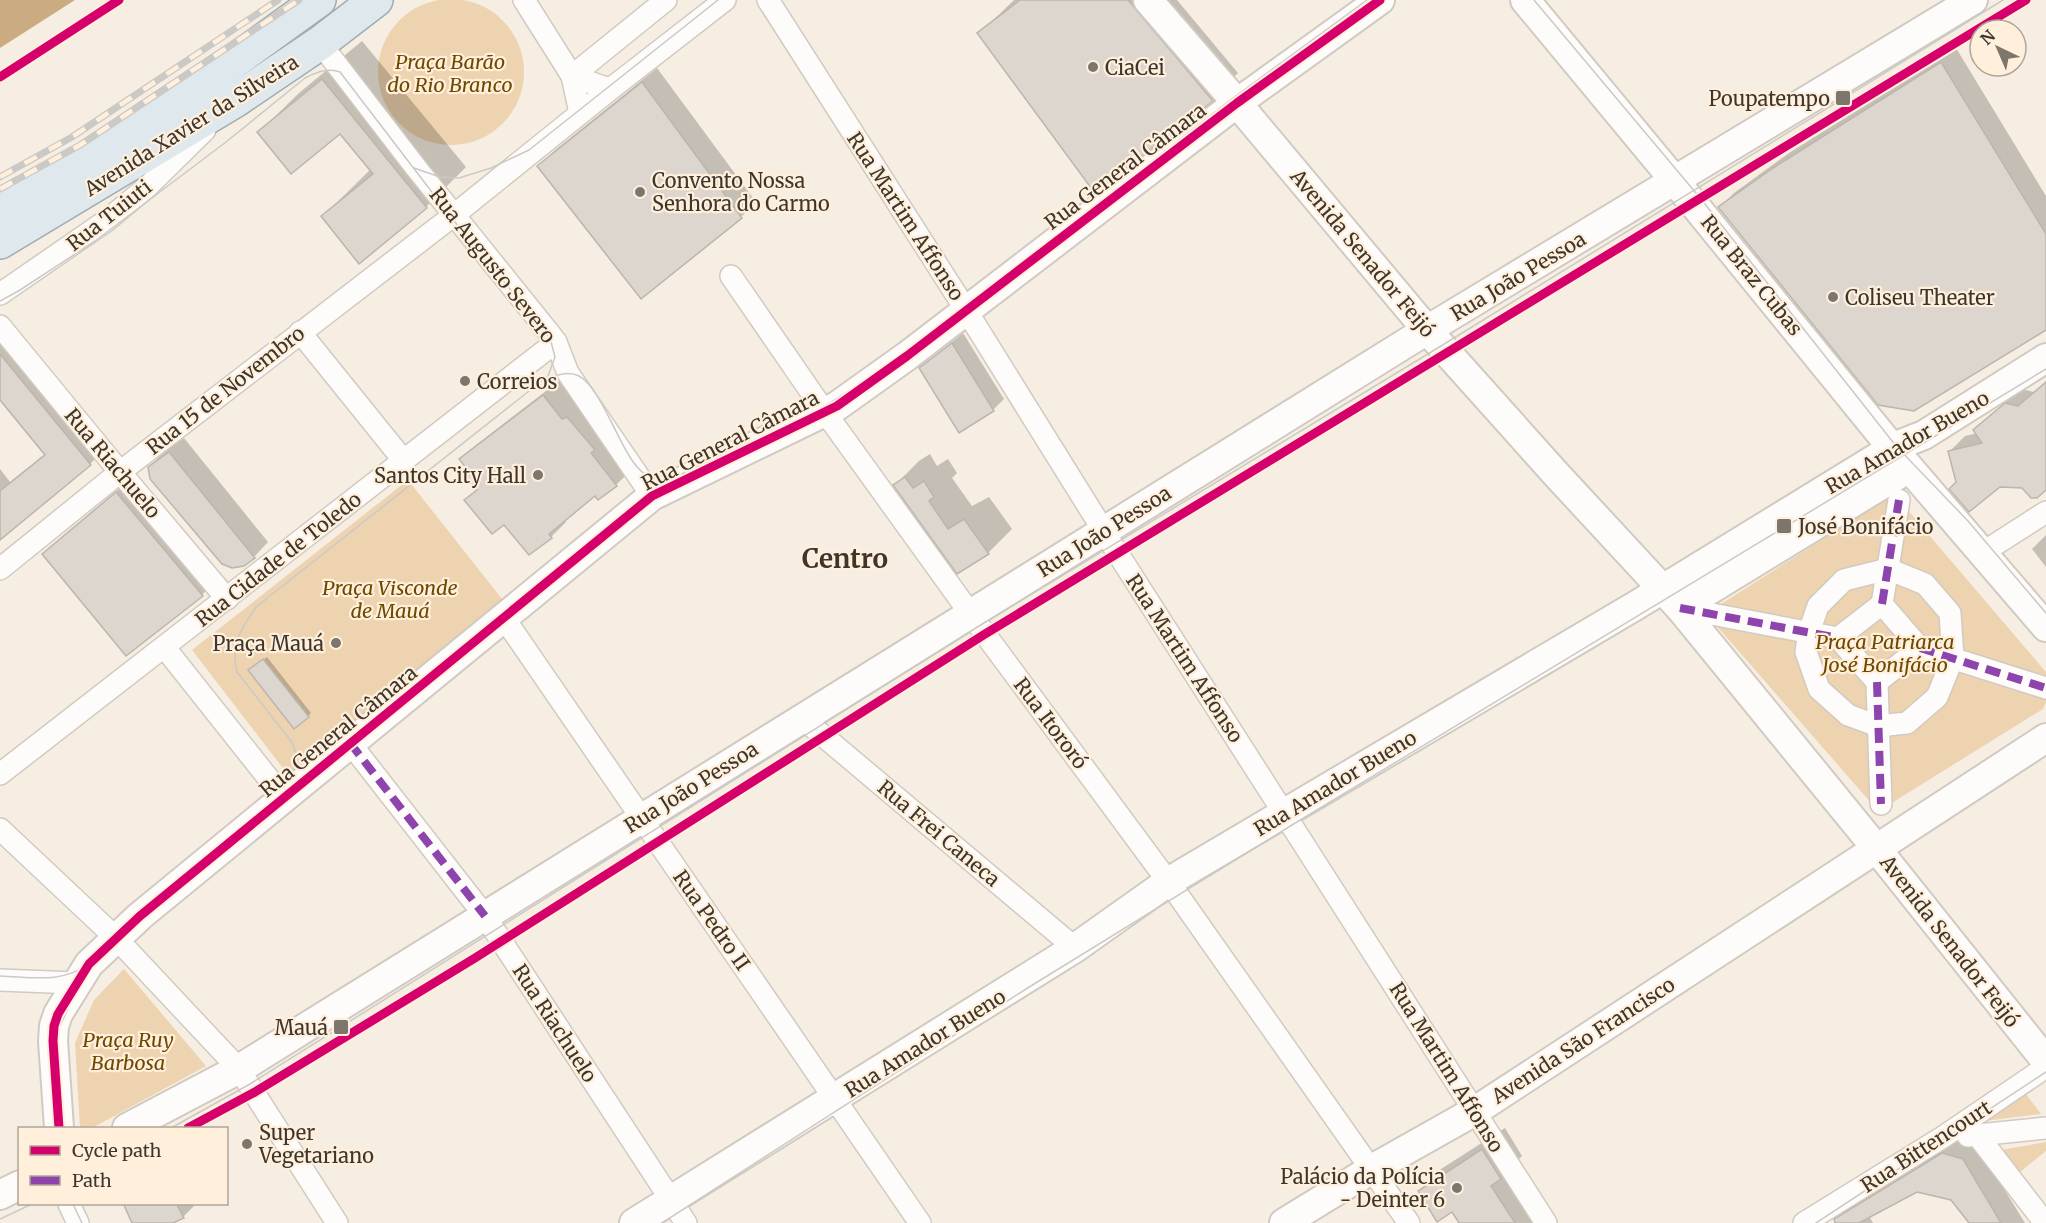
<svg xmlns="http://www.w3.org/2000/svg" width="2046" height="1223" viewBox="0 0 2046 1223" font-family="Merriweather,serif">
<rect width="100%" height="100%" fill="#f7eee3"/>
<g fill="#edd3b0">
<circle cx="451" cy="72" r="73"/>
<polygon points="408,480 510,609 292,780 192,650"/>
<polygon points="1894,494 2046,672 2046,702 2043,709 1890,804 1872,804 1715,624 1712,612 1721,604"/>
<polygon points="124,969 206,1066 92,1128 80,1128 75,1043 94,1000"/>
<polygon points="2026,1094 2041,1114 1984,1121"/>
<polygon points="2046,1142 2046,1151 2020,1172 2001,1150"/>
</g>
<polygon fill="#cbac82" points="0,0 75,0 0,48"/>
<g fill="#0003">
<polygon points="1014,0 1177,0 1238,73 1212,100 979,34"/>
<polygon points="362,41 466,167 426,207 323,216 371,169 340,132 259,132 299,93"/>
<polygon points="1956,48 2046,196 2046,328 1720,207 1734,193 1789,153"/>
<polygon points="657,68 756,202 741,217 539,166 554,151"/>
<polygon points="0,329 105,449 90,464 0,538 0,469 10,482 46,453 0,398"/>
<polygon points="963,333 1004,399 993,410 920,368"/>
<polygon points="559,381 631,470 616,485 595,494 564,520 566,522 551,537 529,553 505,523 466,500 477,489 472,473 461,459 476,445"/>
<polygon points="2046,382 2046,488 1958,483 1950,451 1965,436 1978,433 1975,430 2016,392 2021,389 2034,392"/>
<polygon points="184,438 268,542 254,557 149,467 164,452"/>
<polygon points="930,454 937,466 948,459 957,473 952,478 972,506 989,497 1012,529 988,553 958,572 895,485 919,461"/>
<polygon points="130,479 215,581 202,595 44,554"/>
<polygon points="2046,535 2046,567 2032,549"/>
<polygon points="267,657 311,713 308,716 253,668"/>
<polygon points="1505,1128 1522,1156 1513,1165 1550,1223 1461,1223 1453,1210 1419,1191 1441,1169"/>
<polygon points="1958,1139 1977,1145 2025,1223 1971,1223 1952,1198 1917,1190 1869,1216 1873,1223 1837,1223 1836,1220 1851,1205"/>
<polygon points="125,1204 193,1204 194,1206 183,1217 170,1223 134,1223"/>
</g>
<g fill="#ddd6ce" stroke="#bcb5ad" stroke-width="1.5">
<polygon points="1020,0 1128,0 1213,101 1094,192 977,33"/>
<polygon points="1941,62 2046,234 2046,330 1914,411 1878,405 1718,207 1773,168"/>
<polygon points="322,79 427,208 359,264 321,216 373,174 340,134 291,174 257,132"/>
<polygon points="642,82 742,218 641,299 537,166"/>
<polygon points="952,343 994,411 959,433 919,368"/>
<polygon points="0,354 91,465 0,540 0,491 45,455 0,400"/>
<polygon points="2046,382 2046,490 2037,498 2031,498 2022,488 2000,487 1969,512 1949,489 1956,482 1948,451 1982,443 1973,430 2005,403 2018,406"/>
<polygon points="543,395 562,419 567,417 595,450 591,453 617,486 598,500 595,496 549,534 552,538 529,555 504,525 492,534 464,500 477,490 466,477 470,473 459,459"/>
<polygon points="169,452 255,558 244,566 232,568 222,564 150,479 148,467"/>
<polygon points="905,477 913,488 924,481 934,497 929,501 948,529 964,519 989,554 957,574 893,485"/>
<polygon points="116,492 203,596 126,656 42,554"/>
<polygon points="263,659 309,717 294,729 248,670"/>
<polygon points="1482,1149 1501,1179 1491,1186 1515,1223 1459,1223 1452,1212 1437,1222 1418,1191"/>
<polygon points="1942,1153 1963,1159 2001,1223 1969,1223 1951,1200 1917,1192 1859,1223 1835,1223 1834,1219"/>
<polygon points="123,1203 176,1203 184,1218 173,1223 132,1223"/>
</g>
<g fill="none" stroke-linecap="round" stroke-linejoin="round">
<g stroke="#d1cac1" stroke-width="24">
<g id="street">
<polyline points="524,0 572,76 606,88 613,87"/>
<polyline points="768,0 966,310 1113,546 1546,1223"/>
<polyline points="320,43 417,169 550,334 556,342 568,373 652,496"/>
<polyline points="580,113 572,76 666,0"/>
<polyline points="731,276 822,408 985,634 1178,895 1409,1223"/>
<polyline points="0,294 106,221 147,187 205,130"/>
<polyline points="0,326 120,472 227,599"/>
<polyline points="300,332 404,461"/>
<polyline points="1982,553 2046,512"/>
<polyline points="0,569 120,472 454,215 613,87 725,0"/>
<polygon points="1888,569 1925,584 1950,613 1953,658 1937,697 1907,723 1878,726 1848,715 1819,689 1806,652 1809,632 1818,606 1844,580"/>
<polyline points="1882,604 1899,500"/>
<polyline points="1680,608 1838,638 1877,682 1920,648 1882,604 1838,638"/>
<polyline points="504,618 920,1223"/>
<polyline points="165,648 284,798"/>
<polyline points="1920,648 2046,688"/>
<polyline points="1877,682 1881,804"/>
<polyline points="804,718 815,729 1075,948"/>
<polyline points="350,743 485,916 686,1223"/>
<polyline points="0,774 556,342"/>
<polyline points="0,829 116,938 239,1069 337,1223"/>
<polyline points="0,980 76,983"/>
<polyline points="1968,1136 2046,1128"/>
<polyline points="1978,1136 2045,1223"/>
<polyline points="69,1204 78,1223"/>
<polyline points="1804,1223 1943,1137 2046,1067"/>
</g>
</g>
<g stroke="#d1cac1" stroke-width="32">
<g id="secondary">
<polyline points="1148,0 1237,103 1427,330 1555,473 1680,608 1876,848 2046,1061"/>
<polyline points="1525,0 1675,181 1893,449 2046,627"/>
<polyline points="1680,608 1909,468"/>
<polyline points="59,1128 53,1041 54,1026 58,1014 89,964 140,916 652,496 837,406 907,356 1237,103 1380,0"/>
<polyline points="127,1128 239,1069 1427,330 1973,0"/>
<polyline points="0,1195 20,1185"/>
<polyline points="634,1223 1075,948 1168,882 1635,606 1896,446 1924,435 2046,358"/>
<polyline points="1284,1223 1372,1169 1475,1111 2046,738"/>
</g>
</g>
<g stroke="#9fadb1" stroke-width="36">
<g id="primary">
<polyline points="0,210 79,168 182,99 319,0"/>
<polyline points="0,242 236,100 320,43 376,0"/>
</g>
</g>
<use href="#street" stroke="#fefcfb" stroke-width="21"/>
<use href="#secondary" stroke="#fefcfb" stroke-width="28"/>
<use href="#primary" stroke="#dfe8ec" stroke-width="33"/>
<g stroke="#cbc9c6" stroke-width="1.5">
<polyline points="1534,0 1701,199 1896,446 1968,521 2046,613"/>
<polyline points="414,168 440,177 459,178 491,168 529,150 718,0"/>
<path d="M0 301 20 290 95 241 226 142 305 78C315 73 328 67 340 72L451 217 550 338 555 357 548 376 256 607C241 630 230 643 237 672L291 741C301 758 294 771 284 787"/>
<path d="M543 380C554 376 567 370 579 376 607 391 625 475 653 477 660 477 669 473 676 471"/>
<path d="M0 976C33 977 60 984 89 964"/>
<polyline points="63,1128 58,1042 59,1028 89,964 97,949 132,917 650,492 669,480 822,408 863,382 934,330 1233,98 1367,0"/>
<polyline points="171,1128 250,1084 979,626 1441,346 2003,0"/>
<polyline points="73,1204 82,1223"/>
<polyline points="0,1219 32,1204"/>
<polyline points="662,1223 1026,989 1292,825 2046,369"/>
<polyline points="1816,1223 2046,1072"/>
</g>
<g stroke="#cbc9c6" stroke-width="7">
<g id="rail">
<polyline points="0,177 72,137 278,0"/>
<polyline points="0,189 80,145 299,0"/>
</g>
</g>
<use href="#rail" stroke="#ffefdb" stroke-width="4.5" stroke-dasharray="14" stroke-linecap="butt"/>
<g stroke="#8e44ad" stroke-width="8" stroke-dasharray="15 8" stroke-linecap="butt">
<polyline points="1882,604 1899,500"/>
<polyline points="1680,608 1838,638"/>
<polyline points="1920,648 2046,688"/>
<polyline points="1877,682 1881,804"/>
<polyline points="350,743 485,916"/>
</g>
<g stroke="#ffefdb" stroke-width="13">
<g id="cycleway">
<polyline points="0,77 119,0"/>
<polyline points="59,1128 53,1041 54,1026 58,1014 89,964 140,916 652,496 837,406 907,356 1237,103 1380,0"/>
<polyline points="188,1128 255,1092 475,958 985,634 2026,0"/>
</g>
</g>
<use href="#cycleway" stroke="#d6006c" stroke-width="9"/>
</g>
<g fill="#7d766d" stroke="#ffefdb" stroke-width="2">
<circle cx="1093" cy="67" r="6"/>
<rect x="1835" y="90" width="16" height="16" rx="3"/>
<circle cx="640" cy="192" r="6"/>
<circle cx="1833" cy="297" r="6"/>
<circle cx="465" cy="381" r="6"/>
<circle cx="538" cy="475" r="6"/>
<rect x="1776" y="518" width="16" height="16" rx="3"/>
<circle cx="336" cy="643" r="6"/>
<rect x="333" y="1019" width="16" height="16" rx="3"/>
<circle cx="247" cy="1144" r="6"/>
<circle cx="1457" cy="1188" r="6"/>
</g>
<g text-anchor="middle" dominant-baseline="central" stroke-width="4.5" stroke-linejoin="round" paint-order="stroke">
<g font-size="20" font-style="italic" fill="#6f4800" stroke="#ffefdb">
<text x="450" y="61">Praça Barão<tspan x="450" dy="23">do Rio Branco</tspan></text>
<text x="390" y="587">Praça Visconde<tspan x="390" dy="23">de Mauá</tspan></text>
<text x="1885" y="641">Praça Patriarca<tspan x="1885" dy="23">José Bonifácio</tspan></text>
<text x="128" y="1039">Praça Ruy<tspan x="128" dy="23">Barbosa</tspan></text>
</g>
<g font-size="20" fill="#3c362e" stroke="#ffefdb" text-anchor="start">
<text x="1105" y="67">CiaCei</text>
<text x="1830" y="98" text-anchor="end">Poupatempo</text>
<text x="652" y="180">Convento Nossa<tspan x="652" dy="23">Senhora do Carmo</tspan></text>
<text x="1845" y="297">Coliseu Theater</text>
<text x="477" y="381">Correios</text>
<text x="526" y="475" text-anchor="end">Santos City Hall</text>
<text x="1798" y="526">José Bonifácio</text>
<text x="324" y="643" text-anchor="end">Praça Mauá</text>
<text x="328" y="1027" text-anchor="end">Mauá</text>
<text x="259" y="1132">Super<tspan x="259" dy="23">Vegetariano</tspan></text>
<text x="1445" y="1176" text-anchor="end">Palácio da Polícia<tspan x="1445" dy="23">- Deinter 6</tspan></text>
</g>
<g font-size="20" fill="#3c362e" stroke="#ffefdb">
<text transform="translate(191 125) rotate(-32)">Avenida Xavier da Silveira</text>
<text transform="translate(1125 166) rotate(-37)">Rua General Câmara</text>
<text transform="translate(109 215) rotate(-38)">Rua Tuiuti</text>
<text transform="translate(906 216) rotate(57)">Rua Martim Affonso</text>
<text transform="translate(1363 253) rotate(50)">Avenida Senador Feijó</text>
<text transform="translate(493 265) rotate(52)">Rua Augusto Severo</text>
<text transform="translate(1752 275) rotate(51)">Rua Braz Cubas</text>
<text transform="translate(1518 276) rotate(-31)">Rua João Pessoa</text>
<text transform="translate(225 390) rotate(-38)">Rua 15 de Novembro</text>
<text transform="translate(730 440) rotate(-27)">Rua General Câmara</text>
<text transform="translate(1907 442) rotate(-30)">Rua Amador Bueno</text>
<text transform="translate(113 463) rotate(50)">Rua Riachuelo</text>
<text transform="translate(1104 531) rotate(-32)">Rua João Pessoa</text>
<text transform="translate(278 559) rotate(-38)">Rua Cidade de Toledo</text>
<text transform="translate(1185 658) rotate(57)">Rua Martim Affonso</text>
<text transform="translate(1051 723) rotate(53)">Rua Itororó</text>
<text transform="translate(338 731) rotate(-39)">Rua General Câmara</text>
<text transform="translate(1335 783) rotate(-31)">Rua Amador Bueno</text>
<text transform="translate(691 787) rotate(-32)">Rua João Pessoa</text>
<text transform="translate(939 833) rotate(40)">Rua Frei Caneca</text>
<text transform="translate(712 920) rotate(55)">Rua Pedro II</text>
<text transform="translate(1950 941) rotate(52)">Avenida Senador Feijó</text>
<text transform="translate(555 1023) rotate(57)">Rua Riachuelo</text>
<text transform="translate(1583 1040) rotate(-33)">Avenida São Francisco</text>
<text transform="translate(925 1043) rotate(-32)">Rua Amador Bueno</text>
<text transform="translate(1447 1067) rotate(58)">Rua Martim Affonso</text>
<text transform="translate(1926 1146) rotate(-33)">Rua Bittencourt</text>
</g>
<g font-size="26" font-weight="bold" fill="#3c362e" stroke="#ffefdb">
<text x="845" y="558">Centro</text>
</g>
</g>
<rect x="18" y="1127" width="210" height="78" fill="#ffefdb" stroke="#b1a596" stroke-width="1.5"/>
<rect x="30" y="1146" width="30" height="9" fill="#d6006c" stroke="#b1a596" stroke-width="1.5"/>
<text x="72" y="1157" font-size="18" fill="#3c362e">Cycle path</text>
<rect x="30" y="1176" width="30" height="9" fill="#8e44ad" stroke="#b1a596" stroke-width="1.5"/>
<text x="72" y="1187" font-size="18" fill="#3c362e">Path</text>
<g transform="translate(1998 48) rotate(316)"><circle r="28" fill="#ffefdb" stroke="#b1a596" stroke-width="1.5"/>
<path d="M0-4.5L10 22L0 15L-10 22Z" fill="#7d766d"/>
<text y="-9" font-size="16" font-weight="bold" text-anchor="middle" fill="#3c362e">N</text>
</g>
</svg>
